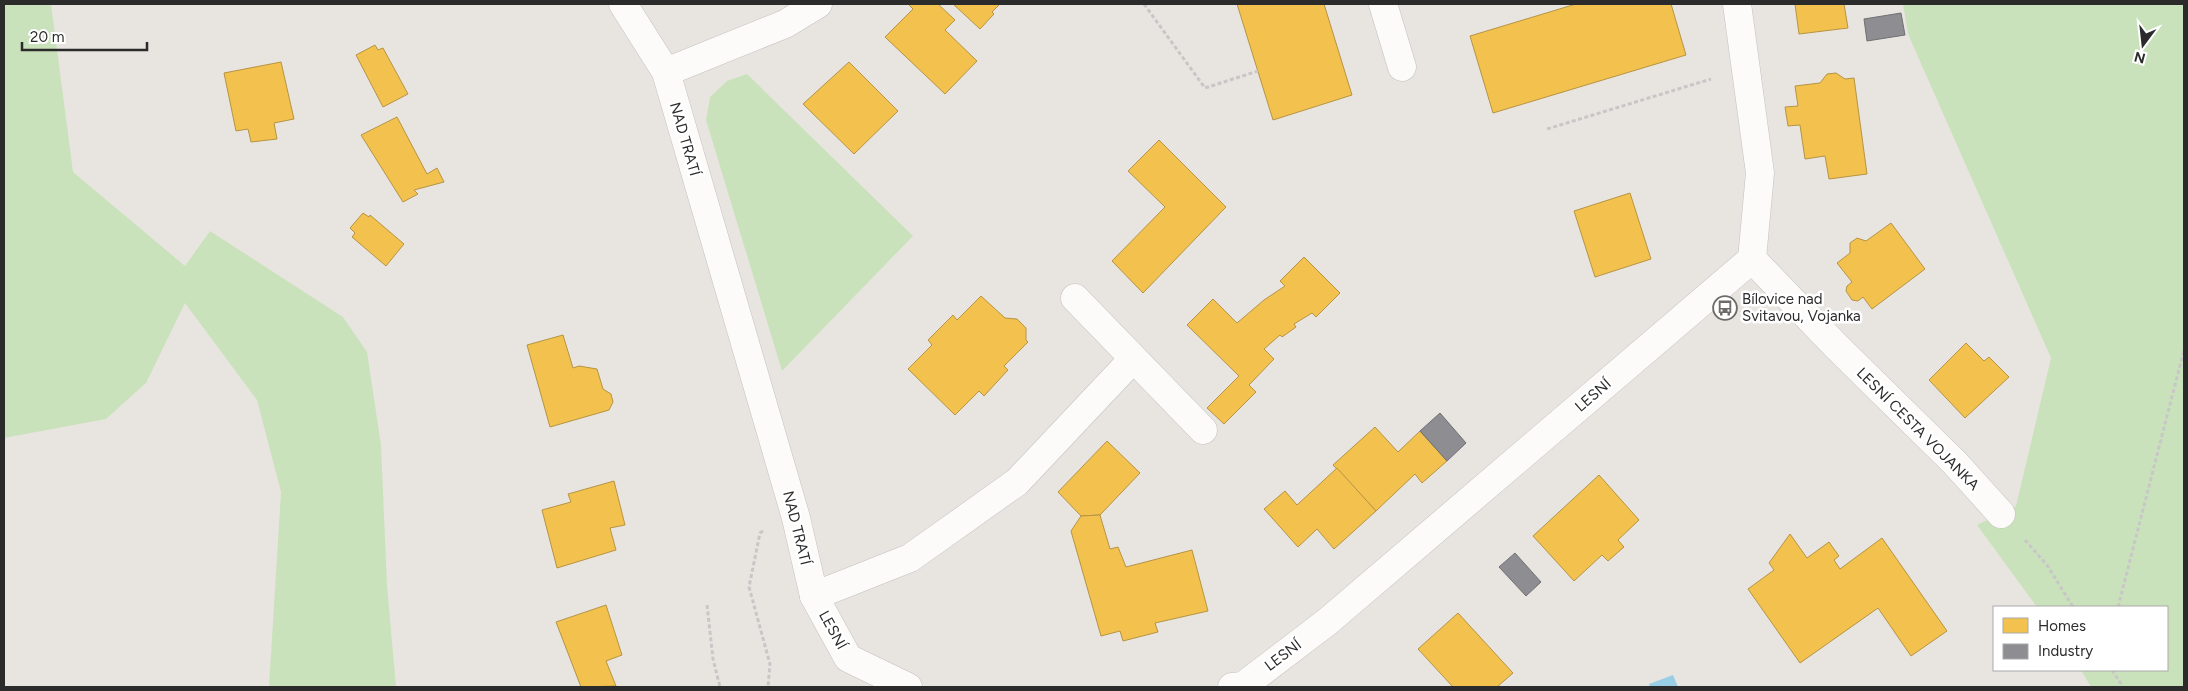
<svg xmlns="http://www.w3.org/2000/svg" width="2188" height="691" viewBox="0 0 2188 691" font-family="Figtree,sans-serif">
<rect width="100%" height="100%" fill="#e8e5e0"/>
<g fill="#cae2bb">
<polygon points="4,4 51,4 73,172 185,266 210,231 343,317 367,352 381,445 387,585 396,687 269,687 281,492 257,400 185,303 146,383 106,419 4,438"/>
<polygon points="1903,4 2184,4 2184,687 2091,687 2081,670 2167,670 2167,607 2037,607 1977,525 2016,506 2051,358 1908,34"/>
<polygon points="747,74 913,236 782,371 706,120 710,97 727,81"/>
</g>
<polygon fill="#99cfe6" points="1673,675 1678,687 1650,687 1649,684"/>
<g fill="#f2c14e" stroke="#b69444">
<polygon points="908,4 938,4 955,20 945,30 977,61 945,94 885,37 913,9"/>
<polygon points="953,4 1000,4 992,12 994,14 980,29"/>
<polygon points="1237,4 1324,4 1352,95 1273,120"/>
<polygon points="1576,4 1671,4 1686,55 1493,113 1470,36"/>
<polygon points="1795,4 1844,4 1848,28 1799,34"/>
<polygon points="375,45 378,50 383,48 408,94 383,107 356,55"/>
<polygon points="281,62 294,119 274,123 277,139 251,142 248,129 236,131 224,73"/>
<polygon points="849,62 898,111 854,154 803,104"/>
<polygon points="1836,73 1845,79 1854,78 1867,174 1829,179 1825,156 1805,159 1800,125 1788,126 1785,107 1798,106 1795,86 1820,83 1827,74"/>
<polygon points="397,117 427,174 437,168 444,182 414,190 418,194 403,202 361,135"/>
<polygon points="1159,140 1226,207 1143,293 1112,261 1165,207 1128,171"/>
<polygon points="1630,193 1651,259 1595,277 1574,211"/>
<polygon points="363,213 369,217 370,215 404,244 386,266 352,237 355,233 350,228"/>
<polygon points="1891,223 1925,269 1872,309 1863,297 1858,301 1852,300 1846,291 1847,286 1852,282 1837,263 1850,253 1850,243 1857,238 1866,241"/>
<polygon points="1304,257 1340,293 1316,317 1312,313 1294,324 1296,327 1282,337 1280,335 1264,349 1274,359 1249,385 1256,392 1224,424 1207,408 1239,376 1187,325 1213,299 1237,323 1264,300 1285,286 1280,281"/>
<polygon points="981,296 1005,318 1017,319 1026,328 1026,340 1028,342 1004,366 1008,370 984,396 979,391 955,415 908,369 932,345 928,340 953,315 957,320"/>
<polygon points="563,335 573,368 579,366 597,369 603,389 611,394 613,402 609,410 550,427 527,345"/>
<polygon points="1966,343 1984,361 1989,357 2009,377 1965,418 1929,380"/>
<polygon points="1375,427 1398,452 1420,431 1447,461 1422,483 1415,474 1376,511 1333,465"/>
<polygon points="1107,441 1140,473 1100,515 1081,516 1058,492"/>
<polygon points="1337,468 1376,511 1334,549 1317,529 1298,547 1264,509 1285,491 1297,505"/>
<polygon points="1599,475 1639,520 1618,540 1624,547 1608,561 1602,555 1574,581 1533,536"/>
<polygon points="614,481 625,525 610,528 616,550 557,568 542,510 571,502 568,494"/>
<polygon points="1100,515 1110,549 1118,547 1126,567 1192,550 1208,611 1155,623 1158,632 1123,641 1120,631 1101,636 1071,531 1081,516"/>
<polygon points="1790,534 1807,558 1829,542 1839,556 1834,560 1840,569 1882,538 1947,631 1911,656 1878,608 1800,663 1748,589 1774,570 1769,563"/>
<polygon points="606,605 622,655 606,661 616,686 581,687 556,622"/>
<polygon points="1458,613 1513,673 1497,687 1453,687 1418,649"/>
</g>
<g fill="#8d8d92" stroke="#707073">
<polygon points="1901,13 1905,35 1867,41 1864,19"/>
<polygon points="1440,413 1466,443 1447,461 1420,431"/>
<polygon points="1515,553 1541,582 1526,596 1499,567"/>
</g>
<g fill="none" stroke-linecap="round" stroke-linejoin="round">
<g stroke="#c2c1c1" stroke-width="29">
<g id="minor">
<polyline points="623,4 666,72 796,518 814,596 848,658 908,687"/>
<polyline points="1383,4 1402,67"/>
<polyline points="666,72 785,24 818,4"/>
<polyline points="1752,259 1836,346 1955,463 2001,514"/>
<polyline points="1075,298 1203,430"/>
<polyline points="814,596 910,558 1017,482 1133,359"/>
<polyline points="1232,687 1243,686 1327,622 1752,259 1760,173 1737,4"/>
</g>
</g>
<g stroke="#c8c7c7" stroke-width="3" stroke-dasharray="4 2.5" stroke-linecap="butt">
<polyline points="1144,4 1205,88 1258,71"/>
<polyline points="1547,129 1711,79"/>
<polyline points="763,531 760,533 749,587 770,664 768,687"/>
<polyline points="2025,540 2047,565 2073,607"/>
<polyline points="707,605 713,659 720,687"/>
<polyline points="2118,607 2184,350"/>
<polyline points="2112,670 2123,687"/>
</g>
<use href="#minor" stroke="#fcfbfa" stroke-width="28"/>
</g>
<defs>
<g id="bus-ring" transform="scale(1.25)"><circle r="9.5" fill="#fff" stroke="#6d6c6a" stroke-width="1.5"/><path d="M-5-6H5V4H4V6H2V4H-2V6H-4V4H-5ZM-3.5-4V0h7V-4ZM-3.5 1.2v1.5H-2V1.2ZM2 1.2v1.5H3.5V1.2Z" fill="#6d6c6a"/></g>
</defs>
<g fill-rule="evenodd">
<use href="#bus-ring" x="1725" y="308"/>
</g>
<g text-anchor="middle" dominant-baseline="central" stroke-width="5" stroke-linejoin="round" paint-order="stroke">
<g font-size="15" fill="#2b2b2b" stroke="#fff">
<text transform="translate(685 139) rotate(74)">NAD TRATÍ</text>
<text transform="translate(1593 395) rotate(-41)">LESNÍ</text>
<text transform="translate(1918 429) rotate(45)">LESNÍ CESTA VOJANKA</text>
<text transform="translate(797 528) rotate(76)">NAD TRATÍ</text>
<text transform="translate(833 630) rotate(61)">LESNÍ</text>
<text transform="translate(1283 655) rotate(-37)">LESNÍ</text>
</g>
<g font-size="15" fill="#2b2b2b" stroke="#fff" text-anchor="start">
<text x="1742" y="299">Bílovice nad<tspan x="1742" dy="17">Svitavou, Vojanka</tspan></text>
</g>
</g>
<rect width="2188" height="691" fill="none" stroke="#2b2b2b" stroke-width="10"/>
<rect x="1993" y="606" width="175" height="65" fill="#ffffff" stroke="#aaaaaa"/>
<rect x="2003" y="618" width="25" height="15" fill="#f2c14e" stroke="#aaaaaa"/>
<text x="2038" y="631" font-size="15" fill="#2b2b2b">Homes</text>
<rect x="2003" y="644" width="25" height="15" fill="#8d8d92" stroke="#aaaaaa"/>
<text x="2038" y="656" font-size="15" fill="#2b2b2b">Industry</text>
<g transform="translate(2143 45) rotate(195)" stroke="#ffffff" stroke-width="4" paint-order="stroke">
<path d="M0-4L9 19L0 12L-9 19Z" fill="#2b2b2b"/>
<text y="-8" font-size="14" font-weight="bold" text-anchor="middle" fill="#2b2b2b">N</text>
</g>
<path d="M22 42v8h125v-8" fill="none" stroke="#2b2b2b" stroke-width="2.5"/>
<text x="30" y="42" font-size="15" fill="#2b2b2b" stroke="#ffffff" stroke-width="4" paint-order="stroke">20 m</text>
</svg>
